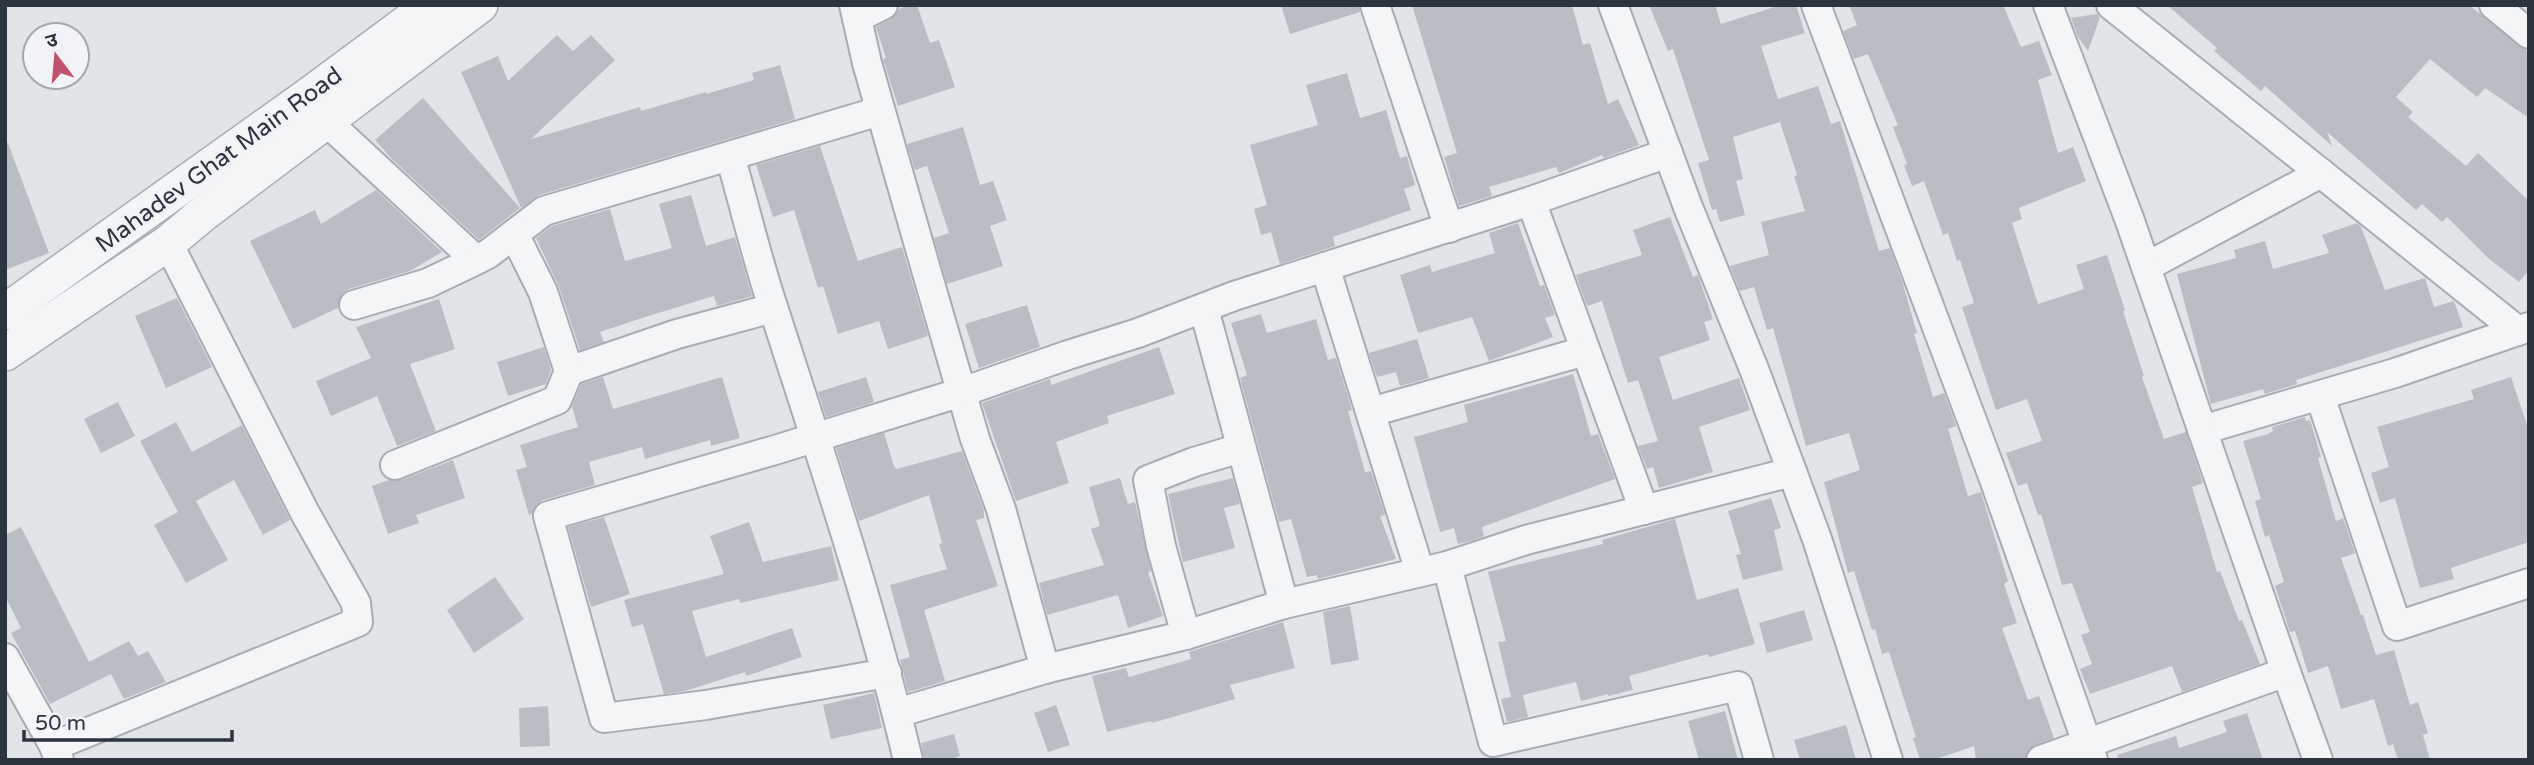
<svg xmlns="http://www.w3.org/2000/svg" width="2534" height="765" viewBox="0 0 2534 765" font-family="'Varela Round','Noto Sans Devanagari',sans-serif">
<rect width="100%" height="100%" fill="#e1e5e8"/>
<g fill="#b9bec5">
<polygon points="909,5 917,5 930,43 939,40 955,87 898,106 883,59 886,58 876,27 891,19 899,9"/>
<polygon points="1281,5 1359,5 1360,12 1290,34"/>
<polygon points="1412,5 1572,5 1583,45 1590,43 1608,104 1618,99 1639,145 1604,158 1602,155 1559,173 1556,167 1489,187 1492,196 1459,206 1444,157 1457,153"/>
<polygon points="1649,5 1715,5 1721,24 1781,5 1796,5 1805,33 1761,46 1778,99 1818,86 1831,124 1840,121 1879,251 1890,248 1902,281 1917,333 1914,334 1933,397 1944,393 1952,414 1956,426 1948,429 1968,496 1981,492 2008,581 2004,584 2017,623 2002,628 2028,700 2039,696 2054,738 2029,749 2025,760 1976,760 1974,746 1933,760 1920,760 1913,738 1916,737 1889,652 1882,654 1875,629 1872,630 1854,571 1848,573 1824,482 1860,470 1849,433 1806,446 1773,328 1767,330 1754,287 1740,291 1730,266 1769,255 1761,222 1805,211 1794,176 1797,175 1780,122 1733,137 1743,179 1736,181 1745,215 1720,222 1716,209 1712,210 1698,163 1709,160 1673,49 1668,51"/>
<polygon points="1849,5 2003,5 2021,47 2039,41 2052,75 2038,80 2058,153 2073,147 2086,181 2019,208 2022,219 2012,223 2038,304 2084,289 2076,265 2107,255 2125,310 2123,311 2144,376 2142,377 2164,439 2186,432 2203,483 2192,487 2217,572 2220,571 2239,621 2242,620 2260,664 2182,692 2172,666 2090,694 2080,669 2092,664 2081,635 2090,632 2072,583 2062,585 2041,514 2038,515 2027,483 2018,486 2006,453 2042,441 2027,399 1996,410 1962,307 1974,303 1960,260 1957,261 1948,233 1943,235 1924,181 1912,186 1904,165 1907,164 1893,127 1898,125 1868,54 1854,59 1843,31 1857,25"/>
<polygon points="2167,5 2469,5 2529,53 2529,118 2485,88 2477,97 2430,59 2396,97 2413,112 2408,117 2466,166 2478,153 2529,201 2529,270 2519,282 2488,258 2447,217 2442,222 2422,204 2416,210 2327,132 2332,146 2265,86 2261,91 2214,51 2217,48"/>
<polygon points="2097,14 2100,17 2088,51 2078,37 2071,18"/>
<polygon points="557,35 573,51 591,35 615,60 531,139 640,107 641,111 706,92 706,94 754,80 752,73 780,65 795,119 539,195 521,208 461,72 498,56 508,81"/>
<polygon points="1347,73 1360,118 1386,110 1400,158 1407,156 1415,185 1404,189 1411,210 1333,237 1335,246 1280,264 1271,232 1261,235 1254,209 1267,205 1250,145 1318,125 1306,85"/>
<polygon points="423,98 520,208 479,240 392,159 375,140"/>
<polygon points="963,127 980,185 993,181 1007,220 990,226 1003,266 947,284 934,238 949,233 927,166 915,170 907,144"/>
<polygon points="5,143 8,143 49,253 5,270"/>
<polygon points="820,146 858,261 902,247 928,336 888,349 879,321 838,334 823,286 818,288 794,210 773,217 756,165"/>
<polygon points="376,190 442,252 410,271 349,289 342,294 338,308 293,329 250,241 315,210 321,224"/>
<polygon points="691,195 706,246 735,237 752,296 717,306 714,296 645,317 600,332 604,342 580,350 559,287 536,238 552,226 610,209 625,261 672,248 659,204"/>
<polygon points="1670,217 1693,277 1698,275 1713,319 1704,322 1710,340 1659,357 1673,400 1739,378 1750,410 1699,427 1713,472 1659,488 1653,467 1647,469 1638,446 1658,441 1638,380 1628,383 1602,301 1587,306 1576,275 1642,255 1633,230"/>
<polygon points="1518,223 1540,286 1544,285 1555,315 1545,318 1553,337 1489,361 1472,317 1418,333 1400,275 1430,265 1432,272 1495,253 1489,233"/>
<polygon points="2357,223 2361,227 2385,290 2425,278 2434,307 2454,301 2463,327 2296,380 2297,384 2265,394 2263,389 2211,404 2177,274 2236,258 2234,250 2265,241 2273,269 2329,253 2322,235"/>
<polygon points="177,298 212,367 166,388 135,316"/>
<polygon points="439,299 455,349 410,364 436,431 397,446 377,396 331,416 316,381 371,358 356,327"/>
<polygon points="1027,305 1040,347 979,368 965,324"/>
<polygon points="1261,314 1267,333 1316,319 1328,360 1336,358 1352,410 1348,411 1365,472 1371,471 1385,515 1380,516 1396,559 1318,579 1317,575 1307,577 1291,519 1279,522 1240,378 1247,375 1231,323"/>
<polygon points="1417,339 1429,378 1400,386 1396,372 1377,377 1369,353"/>
<polygon points="544,347 551,370 546,384 508,396 497,362"/>
<polygon points="1159,347 1175,394 1107,416 1109,423 1056,442 1069,483 1016,501 982,403 1050,379 1051,385"/>
<polygon points="1573,374 1591,436 1598,434 1615,479 1482,527 1484,536 1471,541 1458,544 1454,528 1440,532 1414,437 1468,422 1464,405"/>
<polygon points="603,377 613,409 722,377 740,438 711,446 710,440 645,459 642,447 589,462 595,485 543,500 537,504 532,514 529,515 516,470 527,467 520,445 578,427 572,407 581,384"/>
<polygon points="866,377 874,402 826,417 818,392"/>
<polygon points="2511,377 2529,431 2529,542 2451,568 2454,579 2420,588 2395,498 2380,503 2371,473 2389,467 2377,427 2474,399 2471,390"/>
<polygon points="118,402 135,436 101,453 84,419"/>
<polygon points="2305,417 2306,421 2310,420 2311,423 2321,457 2318,458 2336,521 2343,518 2355,553 2341,558 2361,615 2363,615 2376,655 2394,650 2410,705 2418,702 2428,733 2423,735 2430,760 2398,760 2393,744 2388,746 2374,699 2341,709 2328,666 2308,673 2295,631 2290,632 2275,586 2284,582 2269,535 2265,537 2255,501 2261,499 2243,441 2268,434 2273,431 2272,427"/>
<polygon points="176,422 192,452 242,425 290,520 263,535 234,480 196,501 228,560 186,583 154,525 178,512 140,441"/>
<polygon points="884,433 894,466 897,469 962,451 984,511 984,518 976,520 998,586 924,610 945,681 908,692 900,660 910,657 890,585 947,569 939,544 942,543 929,495 859,521 836,448"/>
<polygon points="453,460 465,498 416,515 419,523 388,534 372,486 389,480 401,480"/>
<polygon points="1120,478 1128,504 1135,502 1151,571 1148,572 1163,616 1128,628 1118,595 1047,615 1039,583 1104,565 1091,529 1100,526 1089,487"/>
<polygon points="1233,478 1240,504 1224,508 1235,548 1183,562 1168,494"/>
<polygon points="1771,498 1781,528 1774,530 1783,570 1743,580 1736,555 1741,554 1728,511"/>
<polygon points="604,517 630,594 591,607 568,527"/>
<polygon points="1675,519 1697,600 1738,588 1755,644 1709,657 1708,654 1629,676 1633,690 1608,696 1608,694 1581,701 1576,682 1523,695 1528,717 1507,722 1501,699 1511,697 1498,642 1506,641 1488,572 1603,544 1602,540"/>
<polygon points="749,522 763,562 831,546 839,580 740,603 739,599 692,611 706,657 792,628 802,657 746,676 745,672 685,691 664,694 643,624 632,627 624,600 724,574 710,536"/>
<polygon points="21,527 89,662 129,641 138,656 148,651 166,682 124,699 111,674 50,704 11,633 21,628 5,596 5,535"/>
<polygon points="495,577 524,619 474,653 447,610"/>
<polygon points="1350,606 1359,660 1331,665 1323,612"/>
<polygon points="1804,610 1813,640 1767,653 1759,623"/>
<polygon points="1283,622 1295,668 1230,685 1235,699 1152,723 1151,721 1107,732 1092,676 1126,668 1129,677 1191,659 1189,652"/>
<polygon points="874,693 882,728 831,739 823,705"/>
<polygon points="1056,705 1070,745 1048,752 1034,713"/>
<polygon points="548,706 550,746 520,747 519,708"/>
<polygon points="1725,711 1738,760 1699,760 1688,721"/>
<polygon points="2247,713 2263,760 2118,760 2117,755 2176,736 2179,748 2227,732 2223,721"/>
<polygon points="1846,725 1856,760 1800,760 1794,740"/>
<polygon points="954,734 960,756 947,760 924,760 921,743"/>
</g>
<g fill="none" stroke-linecap="round" stroke-linejoin="round">
<g stroke="#a7acb2" stroke-width="32">
<g id="minor">
<polyline points="854,5 867,63 927,273 975,439 1001,509 1045,669"/>
<polyline points="1375,5 1449,228"/>
<polyline points="1613,5 1688,207 1754,369 1817,539 1888,760"/>
<polyline points="1816,5 1994,479 2093,760"/>
<polyline points="2111,5 2518,331"/>
<polyline points="2494,5 2529,34"/>
<polyline points="857,18 883,5"/>
<polyline points="314,104 326,121 476,260"/>
<path d="M730 156C745 207 757 260 774 310 822 459 872 607 908 760"/>
<polyline points="1531,201 1644,510"/>
<polyline points="1325,267 1420,572"/>
<polyline points="2146,267 2321,173"/>
<polyline points="354,305 428,283 476,260 488,254 544,211 880,111"/>
<polyline points="1204,309 1284,604"/>
<polyline points="569,371 677,334 773,308"/>
<polyline points="2320,396 2397,626 2529,583"/>
<polyline points="1371,412 1585,351"/>
<polyline points="2202,430 2395,373 2529,327"/>
<polyline points="395,465 557,400 569,371 543,292 514,234"/>
<polyline points="1447,566 1493,742 1738,686 1759,760"/>
<polyline points="1186,635 1161,546 1148,480 1194,462 1241,448"/>
<polyline points="5,658 54,746 59,760"/>
<polyline points="2286,672 2318,760"/>
<polyline points="887,673 706,705 604,718 548,516 775,450 962,392 1068,355 1138,333 1234,296 1531,201 1668,153"/>
<polyline points="897,713 1045,669 1186,635 1284,604 1447,566 1526,540 1792,472"/>
<polyline points="54,746 358,622 356,603 305,513 168,243"/>
<polyline points="2041,760 2286,672 2130,221 2048,5"/>
</g>
</g>
<g stroke="#a7acb2" stroke-width="38">
<g id="tertiary">
<polyline points="5,312 308,96 431,5"/>
<polyline points="5,353 168,243 204,213 480,5"/>
</g>
</g>
<use href="#minor" stroke="#f4f5f7" stroke-width="28"/>
<use href="#tertiary" stroke="#f4f5f7" stroke-width="35"/>
</g>
<g text-anchor="middle" dominant-baseline="central" stroke-width="6" stroke-linejoin="round" paint-order="stroke">
<g font-size="24" fill="#2b343f" stroke="#f1f3f6">
<text transform="translate(219 160) rotate(-36)">Mahadev Ghat Main Road</text>
</g>
</g>
<rect width="2534" height="765" fill="none" stroke="#2b343f" stroke-width="14"/>
<g transform="translate(56 56) rotate(344)"><circle r="33" fill="#f1f3f6" stroke="#a2a7ad" stroke-width="2"/>
<path d="M0-5L12 26L0 18L-12 26Z" fill="#c2526b"/>
<text y="-10" font-size="19" font-weight="bold" text-anchor="middle" fill="#2b343f">उ</text>
</g>
<path d="M24 730v10h208v-10" fill="none" stroke="#2b343f" stroke-width="3.5"/>
<text x="35" y="730" font-size="21" fill="#2b343f" stroke="#f1f3f6" stroke-width="5" paint-order="stroke">50 m</text>
</svg>
